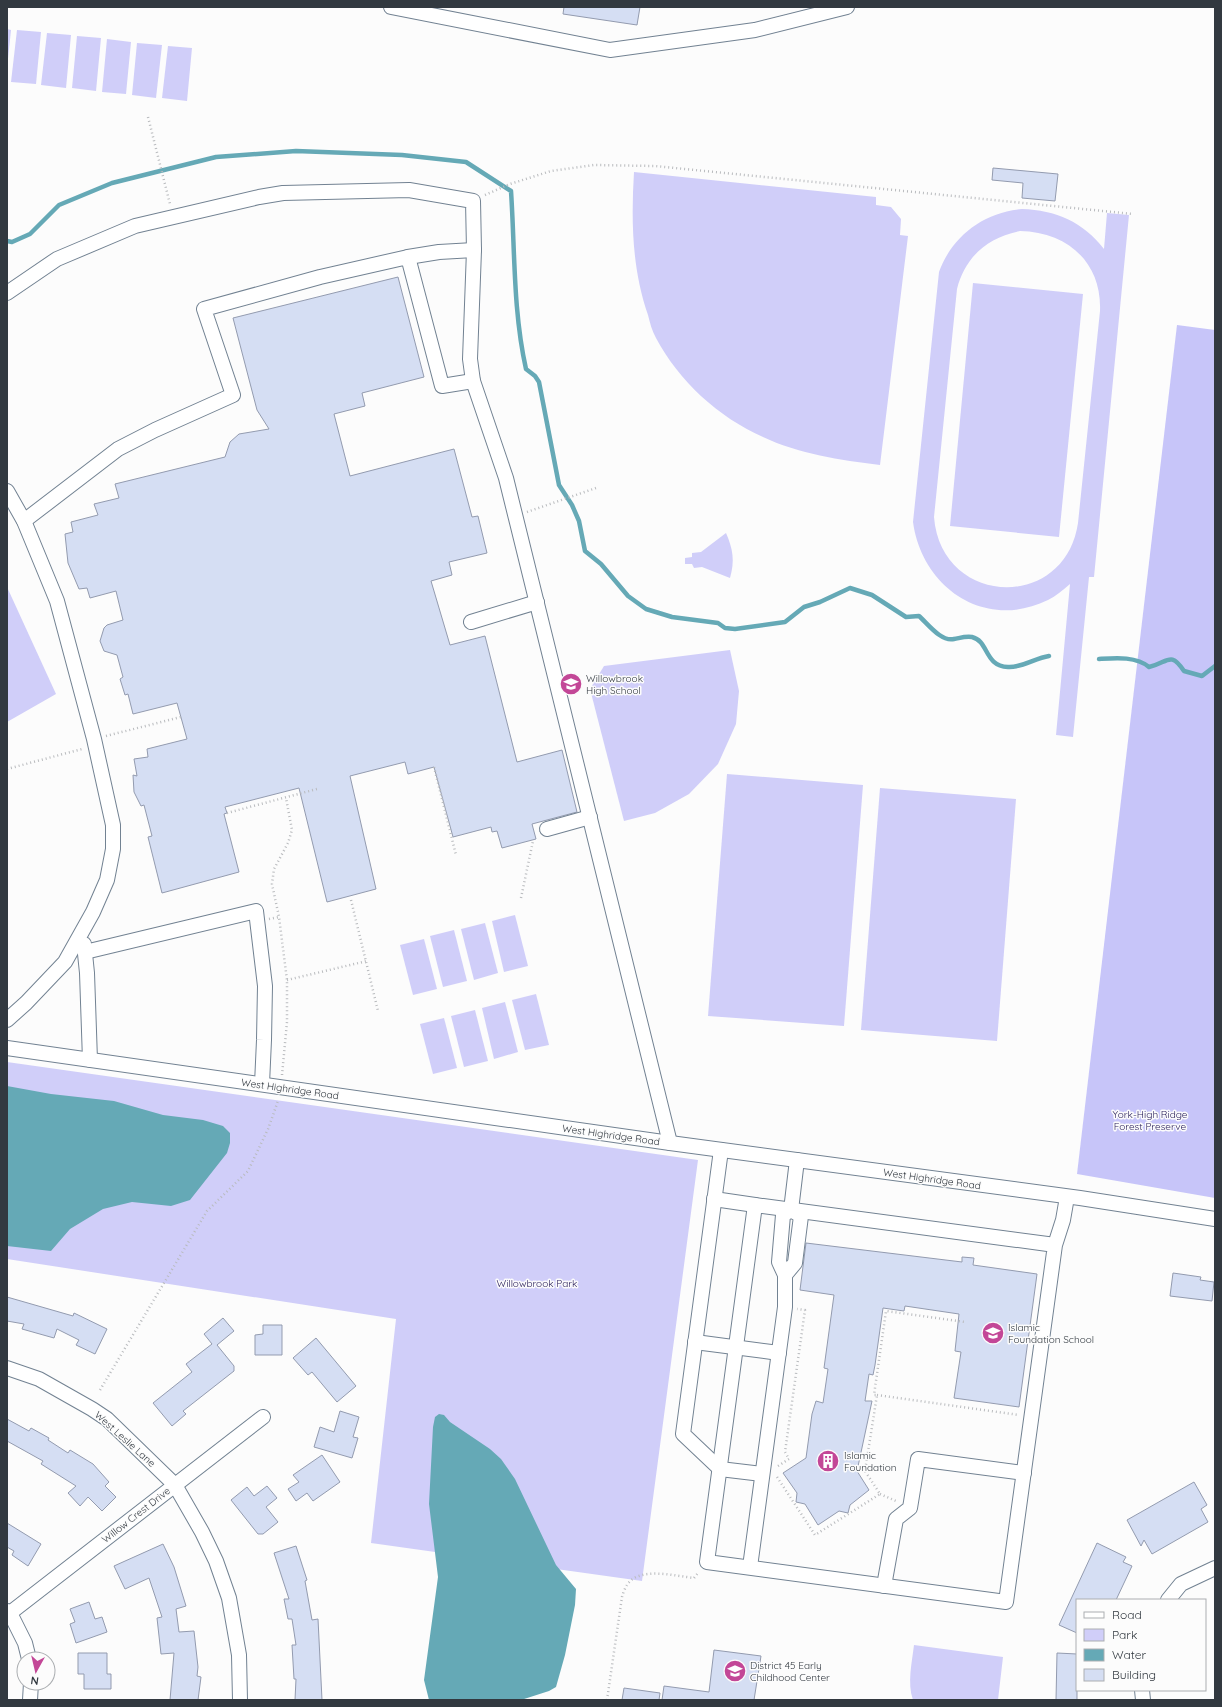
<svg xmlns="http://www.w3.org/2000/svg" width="1222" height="1707" viewBox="0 0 1222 1707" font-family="Quicksand,sans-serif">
<rect width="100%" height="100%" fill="#fcfcfc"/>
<g fill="#d0cef9" fill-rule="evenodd">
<polygon points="7,29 11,30 7,68"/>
<polygon points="17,30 41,32 36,84 11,82"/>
<polygon points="47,33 71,35 66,88 41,85"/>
<polygon points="77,36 101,38 96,91 72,88"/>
<polygon points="107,39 131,42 126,94 102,92"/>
<polygon points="137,43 162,45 156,98 132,95"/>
<polygon points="168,46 192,48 187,101 162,98"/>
<path d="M634 172 876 197V205L891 207 901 219 900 235 908 236 880 465C840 460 799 454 763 437 718 417 679 381 656 338 652 331 650 323 648 315 632 269 631 221 634 172Z"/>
<path d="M1022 209C1056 210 1083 222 1104 249L1107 213 1129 215 1094 577H1089L1073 737 1056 735 1070 584C1063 590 1056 596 1048 600 985 631 922 588 913 522L939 272C952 236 984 212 1022 209ZM1020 231C1067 232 1102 262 1100 311L1078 523C1065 612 941 607 934 517L957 289C965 257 988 237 1020 231Z"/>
<polygon points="973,283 1083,294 1059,537 950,526"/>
<path d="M726 533C733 549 735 561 730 578L702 567 694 568 692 564H685V558L692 557V553L701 552Z"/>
<polygon points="7,587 56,694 7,722"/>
<polygon points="730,650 739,691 736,724 718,764 689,794 655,813 624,821 590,689 604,666"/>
<polygon points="727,774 863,785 844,1026 708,1016"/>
<polygon points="880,788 1016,799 997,1041 861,1030"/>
<polygon points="515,915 528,966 504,972 492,921"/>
<polygon points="485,923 498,973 474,980 461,929"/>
<polygon points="454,930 467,981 443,987 430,936"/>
<polygon points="424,939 437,989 413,995 400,945"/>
<polygon points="536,994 549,1045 525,1050 512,1000"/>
<polygon points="505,1002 518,1052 494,1059 482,1008"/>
<polygon points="475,1010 488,1061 464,1067 451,1016"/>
<polygon points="444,1018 457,1068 433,1074 420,1024"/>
<polygon points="7,1062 698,1160 642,1581 371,1543 396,1319 7,1259"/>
<path d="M914 1645 1003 1657 998 1700H913C907 1683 912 1662 914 1645Z"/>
</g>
<polygon fill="#c7c5f9" points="1177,325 1215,330 1215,1198 1077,1174"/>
<g fill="#65a9b6">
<polygon points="7,1086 51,1094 114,1101 163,1115 203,1120 223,1126 230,1133 230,1143 227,1153 190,1200 171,1206 132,1202 103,1209 70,1229 51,1251 7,1246"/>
<polygon points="439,1414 444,1415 450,1422 490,1449 501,1459 515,1479 556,1565 576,1589 575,1605 565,1655 556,1687 549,1691 521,1700 429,1700 424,1680 438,1577 429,1504 433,1427 435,1417"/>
</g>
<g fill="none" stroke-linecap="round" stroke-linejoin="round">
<g stroke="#65a9b6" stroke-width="4.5">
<path d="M7 241 12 242 30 234 59 205 112 183 216 157 296 151 402 155 466 162 511 191C515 251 513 311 526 369L535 376 539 382 559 485 572 505 579 521 585 551 601 564 628 596 646 609 672 617 718 623 725 628 735 629 785 622 804 607 820 602 850 588 872 595 906 617 919 616C928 624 941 642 954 639 960 638 965 636 972 637 989 641 984 666 1008 667 1022 668 1035 658 1049 656"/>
<path d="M1099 659C1115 658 1136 656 1149 667 1168 663 1170 650 1184 671L1202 676 1215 666"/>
</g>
</g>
<g fill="#d5def3" stroke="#939baf">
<polygon points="564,7 640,7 637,25 563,14"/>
<polygon points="993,168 1058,174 1055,201 1022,198 1023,183 992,180"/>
<polygon points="398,277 424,377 362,393 365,406 334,414 350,476 454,449 472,517 478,516 487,553 449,562 452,575 431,581 450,645 485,636 517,762 562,750 577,812 532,824 536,839 502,848 497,831 492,832 491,827 453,837 434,767 408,774 405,762 350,776 376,889 327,902 299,788 225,807 227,813 224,814 239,872 162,893 148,837 152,836 144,805 141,806 134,792 133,775 137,776 134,759 148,757 147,749 187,739 177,703 133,714 128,694 125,695 120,679 123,677 117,655 104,651 100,641 104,628 107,625 123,620 116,591 90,598 87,588 79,589 68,563 65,534 73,532 71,522 98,515 94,504 119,498 115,484 225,457 230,442 239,434 269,429 257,410 233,318"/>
<polygon points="806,1243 962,1262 962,1257 974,1258 973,1265 1037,1274 1019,1407 954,1398 961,1352 955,1351 959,1314 905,1306 904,1311 883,1308 875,1365 873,1375 869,1374 865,1401 872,1401 857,1471 869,1490 850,1505 848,1513 839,1511 818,1525 805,1504 796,1502 797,1493 783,1473 806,1458 812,1414 816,1401 823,1403 828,1369 824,1368 834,1295 800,1290"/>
<polygon points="1173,1273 1201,1277 1200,1280 1214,1282 1212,1301 1170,1296"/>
<polygon points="7,1297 73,1316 74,1313 107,1329 95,1354 76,1345 79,1340 57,1329 54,1338 22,1329 24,1324 7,1321"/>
<polygon points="223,1318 234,1331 217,1345 234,1366 234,1371 183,1411 186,1414 172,1426 153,1403 192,1372 186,1364 212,1344 204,1334"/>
<polygon points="263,1325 282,1325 282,1355 255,1355 255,1335 263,1334"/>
<polygon points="316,1338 356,1386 337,1402 312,1372 308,1375 293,1358"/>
<polygon points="340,1411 359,1417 353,1437 358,1438 352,1458 314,1447 320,1427 334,1432"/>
<polygon points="7,1419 29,1431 31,1428 49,1438 48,1440 68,1453 70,1450 93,1464 109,1482 105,1486 116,1497 102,1511 88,1497 80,1506 68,1493 76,1486 41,1464 43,1461 7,1441"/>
<polygon points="322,1455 340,1482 313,1501 307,1493 296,1501 288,1489 299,1482 293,1475"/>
<polygon points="1194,1482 1207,1505 1201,1509 1208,1522 1152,1554 1144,1540 1141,1546 1127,1520"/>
<polygon points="267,1486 277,1498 266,1507 278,1522 263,1534 258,1534 231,1500 247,1487 254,1496"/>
<polygon points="7,1523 41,1544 28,1566 12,1555 14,1551 7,1547"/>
<polygon points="1097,1543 1126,1557 1123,1562 1132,1566 1116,1600 1077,1600 1077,1633 1059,1625"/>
<polygon points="163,1544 174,1567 186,1606 176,1609 179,1632 194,1631 198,1667 197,1676 201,1677 198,1700 170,1700 174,1653 161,1654 157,1618 162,1617 149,1578 125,1589 114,1566"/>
<polygon points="296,1546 307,1580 305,1581 312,1620 318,1619 322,1700 295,1700 296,1679 294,1679 292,1645 296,1645 292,1619 288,1619 284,1599 289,1599 274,1553"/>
<polygon points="89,1602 95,1619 102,1617 107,1632 76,1643 70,1624 75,1622 70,1609"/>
<polygon points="714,1650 761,1656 754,1700 662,1700 664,1686 709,1692"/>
<polygon points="78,1653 107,1653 107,1674 111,1674 111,1689 84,1689 84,1674 78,1674"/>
<polygon points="1057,1653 1077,1654 1077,1700 1056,1700"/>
<polygon points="624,1688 660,1693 659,1700 622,1700"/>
</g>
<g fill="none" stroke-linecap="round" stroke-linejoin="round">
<g stroke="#728292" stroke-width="16">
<g id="minor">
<polyline points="391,7 610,50 755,30 847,7"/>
<polyline points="408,257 439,252 474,250"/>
<polyline points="7,293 57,259 135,226 259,197 283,193 409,190 473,201 474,250 470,359 473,381 506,478 670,1143"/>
<polyline points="7,491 24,521 57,601 94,739 113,825 113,849 107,880 93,912 65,962 26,1003 7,1020"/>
<polyline points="24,521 118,449 155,430 233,395 204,309 320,277 408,257 442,386 473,381"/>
<polyline points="471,622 537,602"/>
<polyline points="547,829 590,817"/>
<polyline points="84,944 87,973 90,1060"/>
<polyline points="85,952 256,911 265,986 264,1040 262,1084"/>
<polyline points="7,1048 670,1143 1080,1198 1215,1219"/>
<polyline points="721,1150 683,1434 720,1469 762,1474"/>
<polyline points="714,1199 755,1205"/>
<polyline points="1055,1245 755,1205 707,1562 1006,1602 1055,1245 1063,1220 1067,1197"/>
<polyline points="785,1275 779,1262 783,1215 791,1210 797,1160"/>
<polyline points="695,1342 779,1353"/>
<polyline points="7,1368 39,1379 92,1409 107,1419 175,1485 202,1532 216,1561 229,1598 239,1655 240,1700"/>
<polyline points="750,1567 785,1307 785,1275 795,1263 801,1216 791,1210"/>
<polyline points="884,1586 896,1519 910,1508 918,1459 1024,1473"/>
<polyline points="1168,1600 1181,1584 1215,1568"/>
<polyline points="7,1611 10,1613 25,1643 29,1659"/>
<polyline points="10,1613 263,1417"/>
<polyline points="1142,1690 1143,1700"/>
<polyline points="30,1700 31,1683"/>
</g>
</g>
<g stroke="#b9bbbe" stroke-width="2.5" stroke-dasharray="1 3" stroke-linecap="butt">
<polyline points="148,117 170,204"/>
<polyline points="485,195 510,184 551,171 594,165 655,166 1133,214"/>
<polyline points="527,512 596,488"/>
<polyline points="106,736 181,717"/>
<polyline points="434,767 456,855"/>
<polyline points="7,769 82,749"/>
<polyline points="227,813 317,789"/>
<polyline points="521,898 533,841"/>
<polyline points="351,900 378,1011"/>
<polyline points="269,919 279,917"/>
<polyline points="287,980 367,961"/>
<polyline points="282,1075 287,1022 287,980 279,917 272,884 274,869 288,843 292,830 286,798"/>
<polyline points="100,1390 207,1211 248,1171 268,1129 278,1101"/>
<polyline points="877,1395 1019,1415"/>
<polyline points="778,1466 789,1459 785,1452 805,1310 797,1309"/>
<polyline points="777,1477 815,1535 880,1494 865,1471 877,1395 874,1395 886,1311 965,1322"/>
<polyline points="880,1494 896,1501"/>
<path d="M607 1700 622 1597C623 1593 625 1588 627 1585 639 1566 675 1576 694 1578L698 1573"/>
</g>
<use href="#minor" stroke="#fff" stroke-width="14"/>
</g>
<defs>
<g id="school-disc" transform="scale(1.15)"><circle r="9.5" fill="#c34797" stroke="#fcfcfc"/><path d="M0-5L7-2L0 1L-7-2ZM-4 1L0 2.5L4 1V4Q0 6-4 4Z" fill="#fff"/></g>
<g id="building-disc" transform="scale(1.15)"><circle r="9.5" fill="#c34797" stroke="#fcfcfc"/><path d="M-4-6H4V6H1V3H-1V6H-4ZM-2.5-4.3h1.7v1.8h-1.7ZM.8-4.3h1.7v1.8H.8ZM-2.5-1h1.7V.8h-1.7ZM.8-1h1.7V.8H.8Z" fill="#fff"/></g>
</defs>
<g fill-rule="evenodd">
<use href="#school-disc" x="571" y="684"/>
<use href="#school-disc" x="993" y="1333"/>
<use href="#building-disc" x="828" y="1461"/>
<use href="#school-disc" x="735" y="1671"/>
</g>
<g text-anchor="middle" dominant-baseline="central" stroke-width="3" stroke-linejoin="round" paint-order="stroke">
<g font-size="10" fill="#323940" stroke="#fcfcfc" text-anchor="start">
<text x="586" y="678">Willowbrook<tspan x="586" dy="12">High School</tspan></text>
<text x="1008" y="1327">Islamic<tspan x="1008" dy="12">Foundation School</tspan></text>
<text x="844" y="1455">Islamic<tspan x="844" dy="12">Foundation</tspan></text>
<text x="750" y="1665">District 45 Early<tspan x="750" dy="12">Childhood Center</tspan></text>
</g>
<g font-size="10" fill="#323940" stroke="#fcfcfc">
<text transform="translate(290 1089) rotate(8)">West Highridge Road</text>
<text transform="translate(611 1135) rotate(8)">West Highridge Road</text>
<text transform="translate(932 1179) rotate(8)">West Highridge Road</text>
<text transform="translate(125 1439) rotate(42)">West Leslie Lane</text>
<text transform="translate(136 1515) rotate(-38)">Willow Crest Drive</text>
</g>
<g font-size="10" fill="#2b205c" stroke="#fcfcfc">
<text x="1150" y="1114">York-High Ridge<tspan x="1150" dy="12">Forest Preserve</tspan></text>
<text x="537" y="1283">Willowbrook Park</text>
</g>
</g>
<rect width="1222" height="1707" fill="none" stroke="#323940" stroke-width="16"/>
<rect x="1076" y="1599" width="130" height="92" fill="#fcfcfc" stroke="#abaeb1"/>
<rect x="1084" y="1612" width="20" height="6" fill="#ffffff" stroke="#abaeb1"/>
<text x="1112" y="1619" font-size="12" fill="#323940">Road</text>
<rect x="1084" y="1629" width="20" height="12" fill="#d0cef9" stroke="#abaeb1"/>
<text x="1112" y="1639" font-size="12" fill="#323940">Park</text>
<rect x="1084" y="1649" width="20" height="12" fill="#65a9b6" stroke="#abaeb1"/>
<text x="1112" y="1659" font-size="12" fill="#323940">Water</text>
<rect x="1084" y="1669" width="20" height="12" fill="#d5def3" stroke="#abaeb1"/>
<text x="1112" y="1679" font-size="12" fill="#323940">Building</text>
<g transform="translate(36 1671) rotate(188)"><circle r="19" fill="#fcfcfc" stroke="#abaeb1"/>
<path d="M0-3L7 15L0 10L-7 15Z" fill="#c34797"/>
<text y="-6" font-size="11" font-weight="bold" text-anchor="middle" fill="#323940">N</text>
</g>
</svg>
